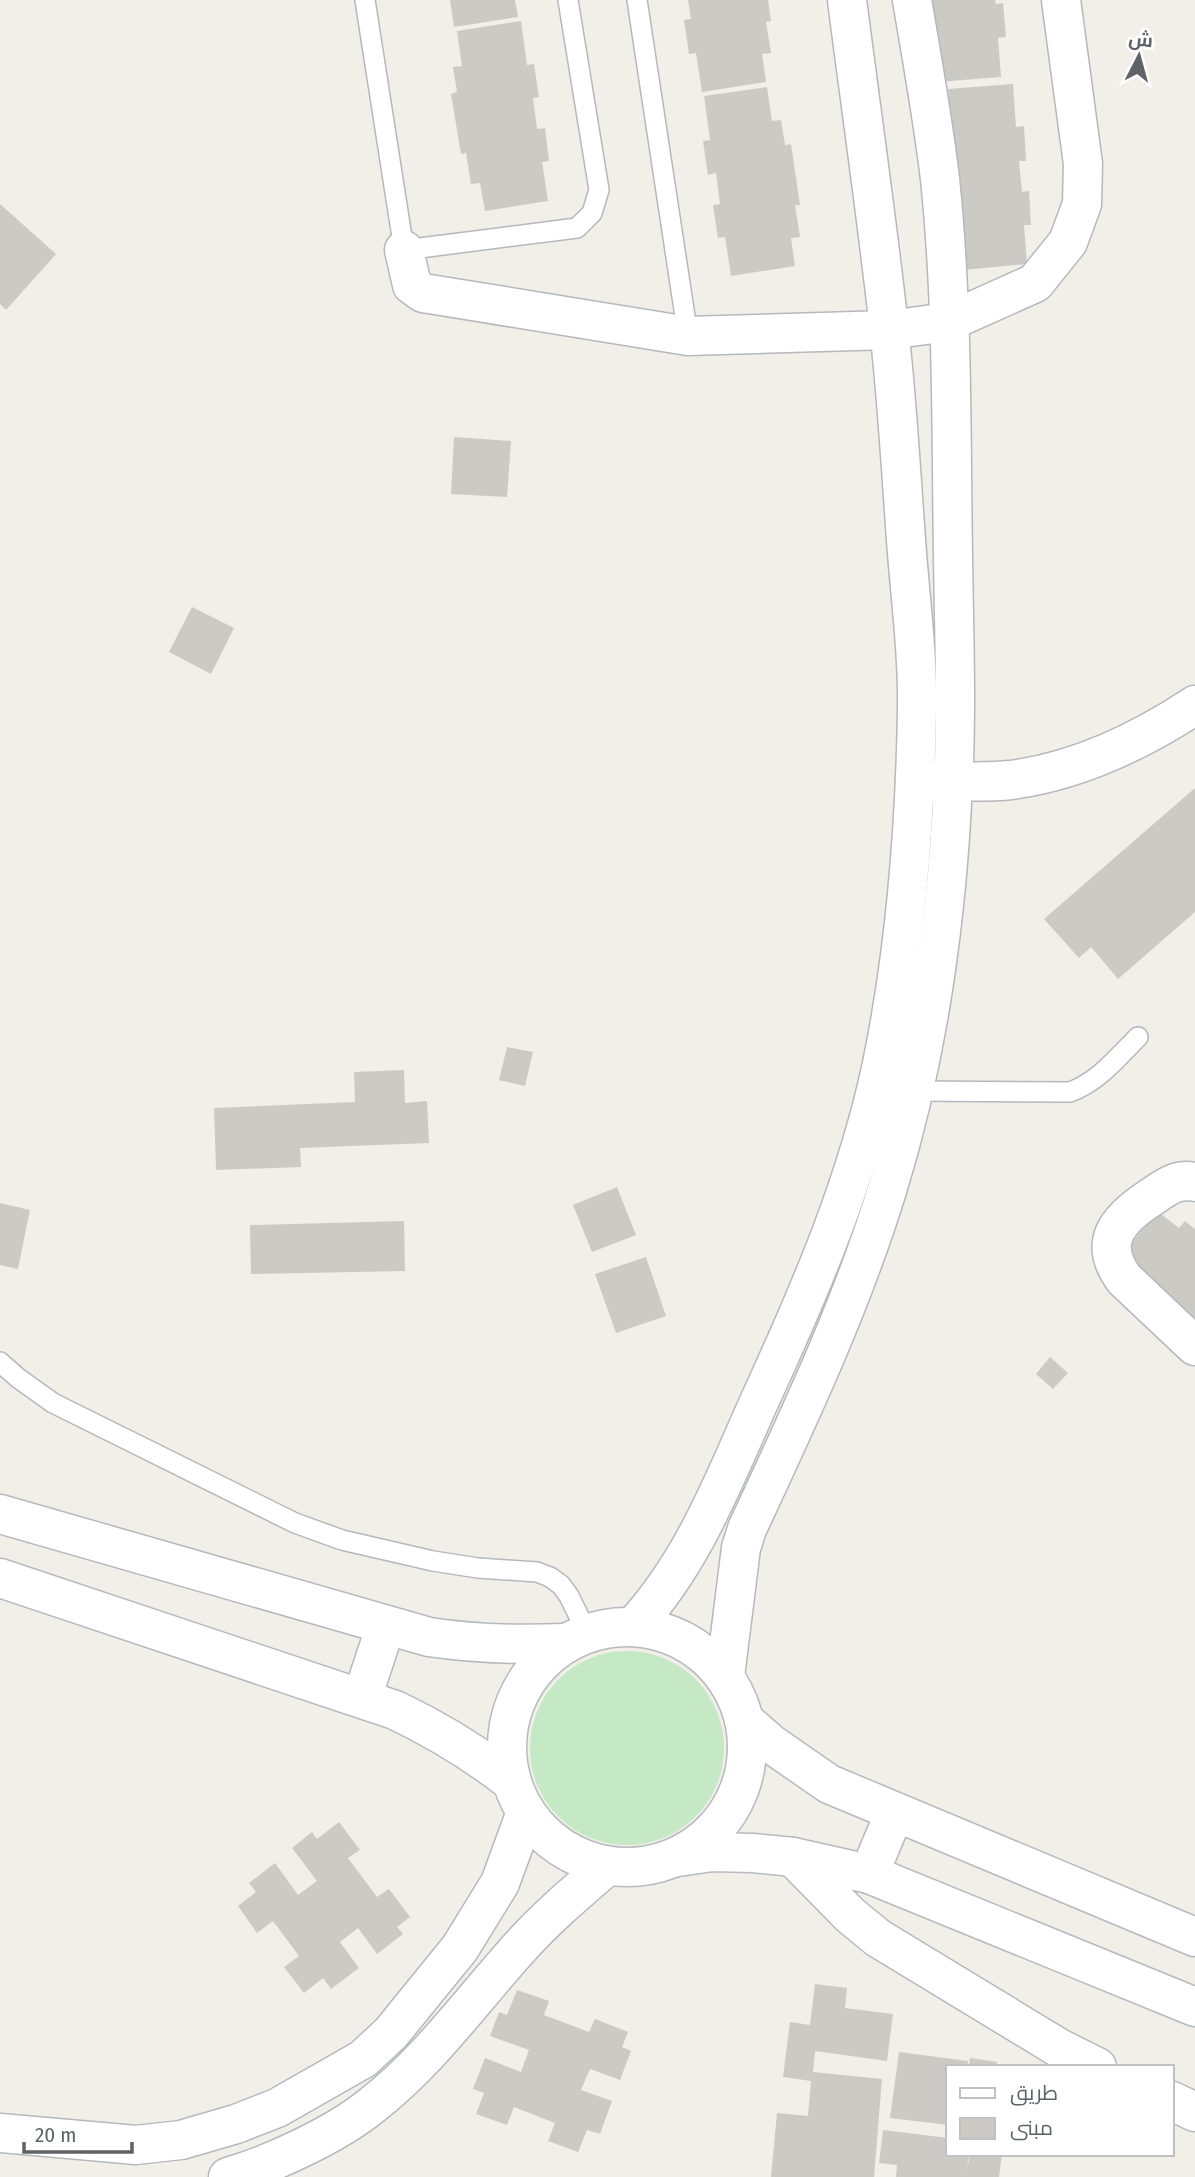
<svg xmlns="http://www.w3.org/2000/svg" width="1195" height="2177" viewBox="0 0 1195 2177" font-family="'Fira Sans Condensed',Cairo,sans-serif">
<rect width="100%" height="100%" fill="#f1efe8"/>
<circle fill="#c5e8c5" cx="627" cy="1748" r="97"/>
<g fill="#cccac5">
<polygon points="450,0 515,0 518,17 454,27"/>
<polygon points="688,0 768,0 771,21 766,22 771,53 762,54 766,82 702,92 696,53 689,54 684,20 691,19"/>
<polygon points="916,0 995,0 996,4 1003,3 1006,37 998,38 1001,77 937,82"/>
<polygon points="521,21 527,65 534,64 539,97 533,98 537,129 545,128 549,161 542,162 548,201 485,211 480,183 471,184 466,153 461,154 451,94 457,92 453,67 462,66 457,31"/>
<polygon points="1013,84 1016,127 1024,126 1026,161 1019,161 1022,192 1029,191 1031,225 1024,225 1027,264 963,270 948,89"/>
<polygon points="767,87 772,121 781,120 785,145 791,144 800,205 795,205 800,237 791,238 795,266 731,276 725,237 718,238 713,205 720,204 716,173 708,175 703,141 710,140 704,96"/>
<polygon points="0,204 56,254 6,310 0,304"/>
<polygon points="454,437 511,441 507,497 451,494"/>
<polygon points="192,607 234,628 211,674 169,652"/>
<polygon points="1195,788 1195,912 1118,979 1091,947 1079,958 1044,919"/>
<polygon points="507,1047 533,1052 525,1086 499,1080"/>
<polygon points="404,1070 405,1103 427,1101 429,1143 300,1148 301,1167 216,1170 214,1108 355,1102 354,1072"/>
<polygon points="617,1187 636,1235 592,1252 573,1205"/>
<polygon points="0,1203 30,1210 18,1269 0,1265"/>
<polygon points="1157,1211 1179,1228 1185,1221 1195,1229 1195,1321 1117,1261"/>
<polygon points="404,1221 405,1271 251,1274 250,1225"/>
<polygon points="646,1257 666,1316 616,1333 595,1274"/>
<polygon points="1050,1357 1068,1373 1053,1389 1036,1374"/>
<polygon points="339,1822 360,1850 348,1858 377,1897 389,1889 410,1917 397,1927 403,1934 377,1954 358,1928 340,1942 359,1968 331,1989 323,1978 304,1993 284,1967 299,1956 273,1921 257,1933 238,1906 256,1892 249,1883 275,1863 298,1895 317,1881 292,1848 312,1832 317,1839"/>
<polygon points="815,1984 847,1988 845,2008 893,2014 887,2061 815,2051 813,2072 882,2079 874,2177 771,2177 777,2113 808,2116 811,2081 783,2077 790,2022 810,2025"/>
<polygon points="517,1990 549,2001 544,2015 589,2032 595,2019 628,2032 622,2047 631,2051 620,2080 590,2069 581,2090 612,2101 600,2134 587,2130 578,2152 548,2141 555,2123 514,2107 507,2125 476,2114 484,2093 473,2089 485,2058 521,2072 529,2050 490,2036 499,2012 507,2015"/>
<polygon points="899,2052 968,2061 967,2067 948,2067 948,2125 890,2118"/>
<polygon points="970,2058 997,2062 996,2067 969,2067"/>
<polygon points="883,2130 948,2138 948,2154 969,2154 967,2171 970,2154 1002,2154 999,2177 896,2177 897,2165 879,2163"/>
</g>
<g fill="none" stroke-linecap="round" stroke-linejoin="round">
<g stroke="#b5b8bc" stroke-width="22">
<g id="service">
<polyline points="365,0 404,250 577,228 592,213 599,190 568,0"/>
<polyline points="637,0 688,336"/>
<path d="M913 1091 1070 1092C1098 1082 1117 1058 1138 1037"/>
<polyline points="0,1362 18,1378 53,1403 295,1523 342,1540 433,1561 478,1568 537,1572 550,1577 561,1585 569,1596 587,1633"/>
</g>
</g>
<g stroke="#b5b8bc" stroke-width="41">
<g id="minor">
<polyline points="404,250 412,285 423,293 688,336 889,330 948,322 1035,283 1068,242 1082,204 1083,164 1061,0"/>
<path d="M919 780C949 781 981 783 1011 780 1078 771 1139 742 1195 705"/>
<path d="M1195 1182C1176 1178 1165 1188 1150 1198 1118 1219 1097 1242 1124 1279L1195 1346"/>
<polyline points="793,1857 850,1915 878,1938 1059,2048 1097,2067"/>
<polyline points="1172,2101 1195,2112"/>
</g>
</g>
<g stroke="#b5b8bc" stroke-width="41">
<g id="tertiary">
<path d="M633 1627C696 1559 726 1474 764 1391 812 1286 858 1178 882 1064 906 947 915 828 917 710 918 654 910 596 906 540 901 470 897 399 889 328 877 219 861 109 847 0"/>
<path d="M725 1676 741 1548 747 1529C799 1417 852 1305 888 1187 928 1057 947 920 953 784 957 708 954 632 953 556 951 431 953 304 940 179 933 119 922 59 912 0"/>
<polyline points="0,2133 136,2145 181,2140 236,2124 277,2108 363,2059 391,2033 460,1948 500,1883 526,1812"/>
<path d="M228 2177C272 2164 335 2135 371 2106 429 2061 472 2000 521 1946 547 1917 578 1891 607 1866"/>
</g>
</g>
<g stroke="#b6babf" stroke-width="41">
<g id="secondary">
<path d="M0 1514 429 1637C475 1644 519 1645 565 1643"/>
<path d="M0 1578 395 1710C437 1730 475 1753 512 1782"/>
<circle cx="627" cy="1747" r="120"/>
<polyline points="362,1698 386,1625"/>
<polyline points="745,1721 770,1743 829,1784 1195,1937"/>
<polyline points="678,1857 712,1852 753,1853 793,1857 869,1874 1195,2007"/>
<polyline points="869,1874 895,1812"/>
</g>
</g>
<use href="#service" stroke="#fff" stroke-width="19"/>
<use href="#minor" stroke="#fff" stroke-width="38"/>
<use href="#tertiary" stroke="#fff" stroke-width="38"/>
<use href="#secondary" stroke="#fff" stroke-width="38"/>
</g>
<rect x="946" y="2065" width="228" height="91" fill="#ffffff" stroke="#bfc1c3" stroke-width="2"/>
<rect x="960" y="2088" width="35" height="10" fill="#ffffff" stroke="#bfc1c3" stroke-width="2"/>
<text x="1010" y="2100" font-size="21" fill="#5f6368">طريق</text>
<rect x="960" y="2118" width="35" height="21" fill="#cccac5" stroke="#bfc1c3" stroke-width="2"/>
<text x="1010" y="2135" font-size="21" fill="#5f6368">مبنى</text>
<g transform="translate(1139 56) rotate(6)" stroke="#ffffff" stroke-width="5" paint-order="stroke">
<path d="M0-5L12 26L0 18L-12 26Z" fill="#5f6368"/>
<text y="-10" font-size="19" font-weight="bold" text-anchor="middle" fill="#5f6368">ش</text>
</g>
<path d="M24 2142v10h108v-10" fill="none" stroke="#5f6368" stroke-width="3.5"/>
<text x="35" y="2142" font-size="21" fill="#5f6368" stroke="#ffffff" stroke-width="5" paint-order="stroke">20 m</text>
</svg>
